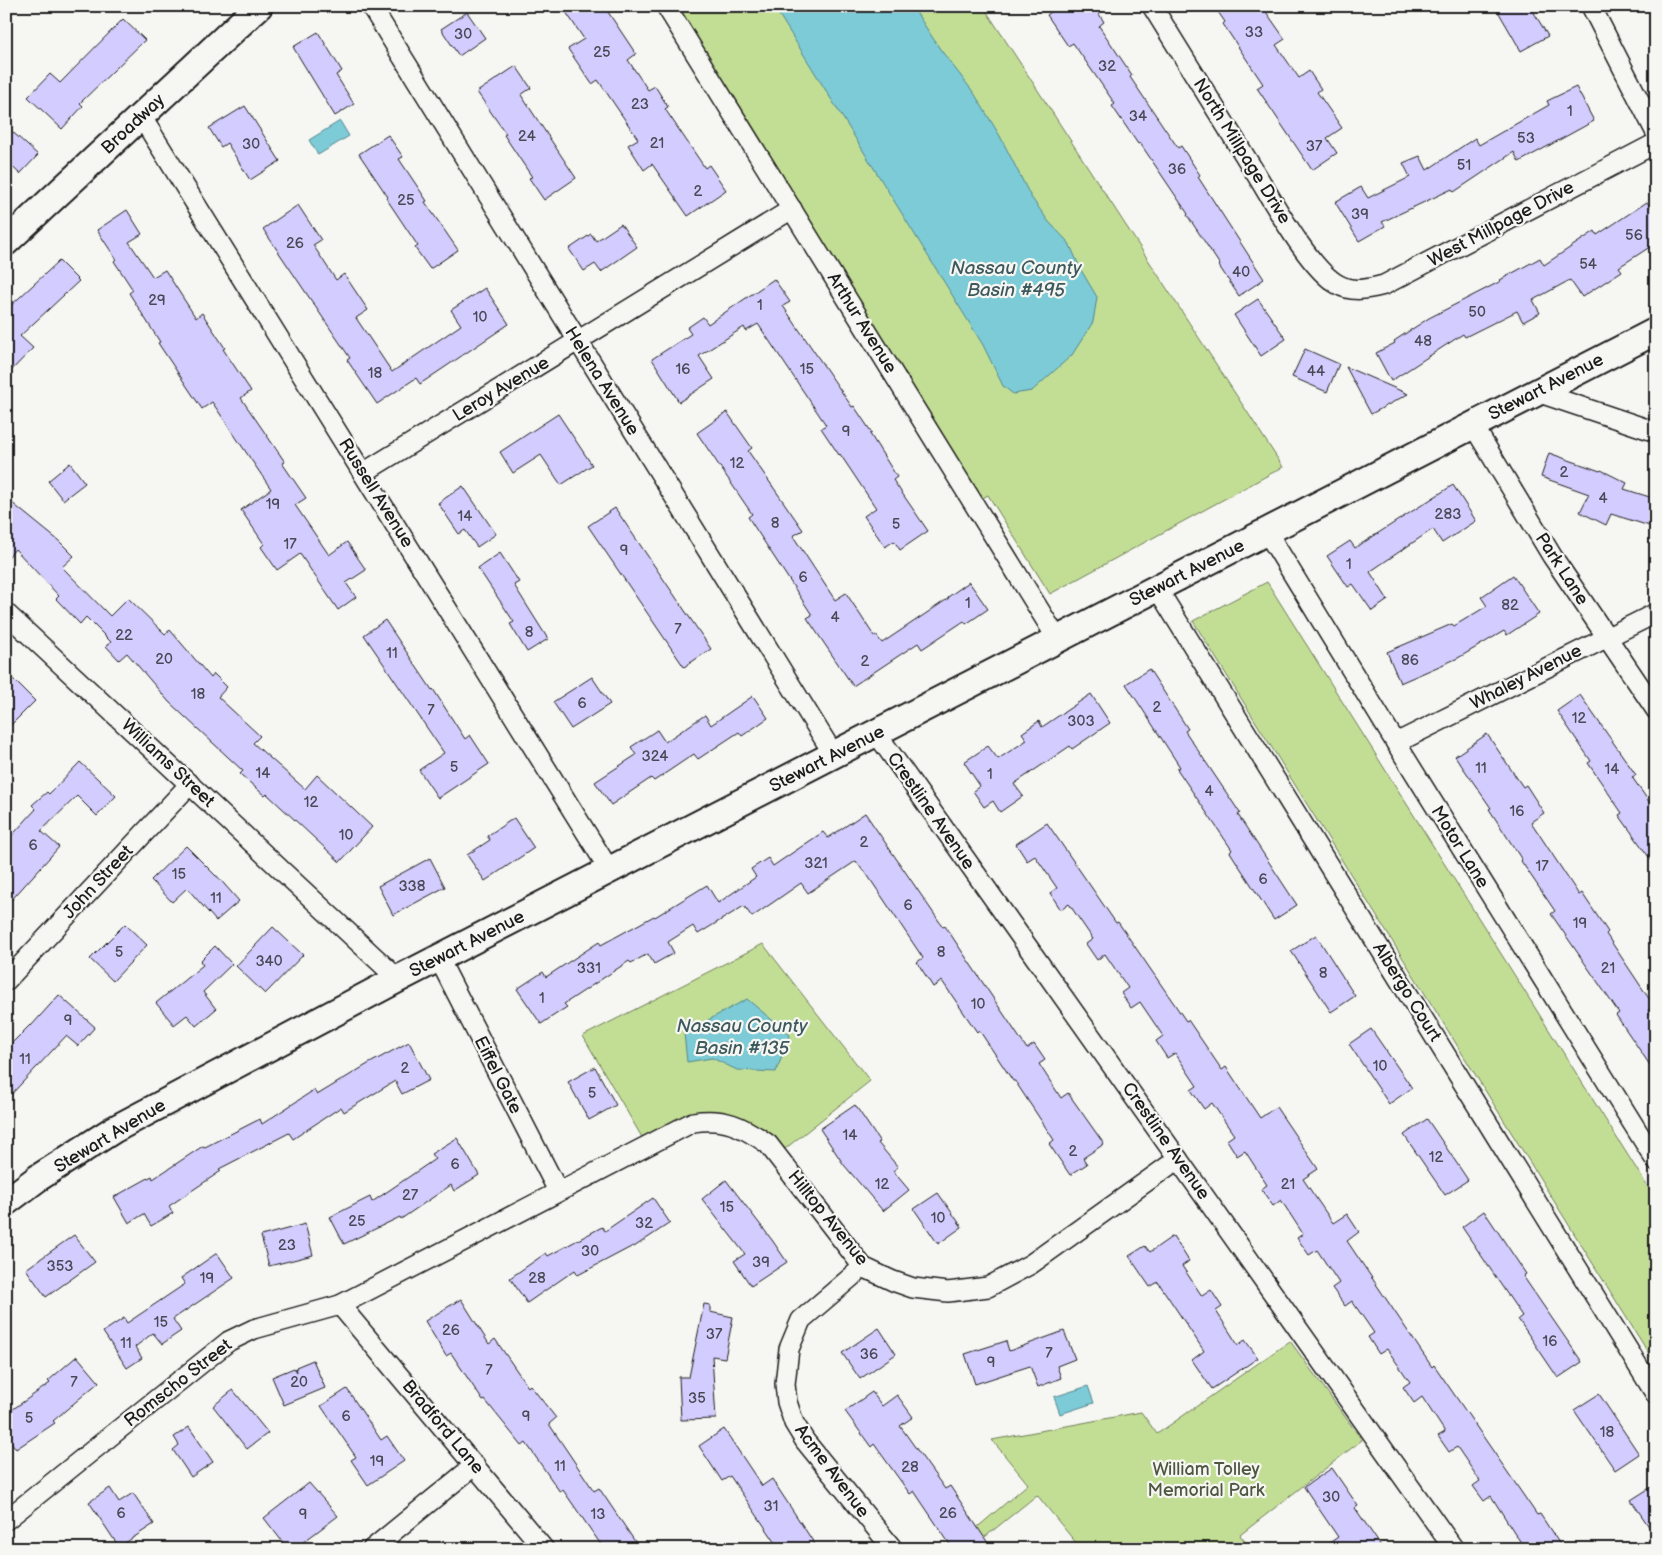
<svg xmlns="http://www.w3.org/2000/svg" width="1662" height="1555" viewBox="0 0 1662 1555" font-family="'Balsamiq Sans',sans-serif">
<rect width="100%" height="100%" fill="#f6f6f2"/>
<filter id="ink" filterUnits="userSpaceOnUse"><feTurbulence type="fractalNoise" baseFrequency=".02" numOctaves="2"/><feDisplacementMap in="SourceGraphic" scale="10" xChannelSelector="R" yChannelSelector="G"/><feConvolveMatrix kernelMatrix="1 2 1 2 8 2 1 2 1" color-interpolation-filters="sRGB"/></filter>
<g filter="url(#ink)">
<g fill="#c2de95" stroke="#6f7d58">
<polygon points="671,6 983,6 1283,467 1050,594 988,495 981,499"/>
<polygon points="1267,582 1656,1200 1656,1365 1193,621"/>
<polygon points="763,944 870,1081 781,1152 759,1126 714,1111 687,1115 643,1139 583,1036"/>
<polygon points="1290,1341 1362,1440 1240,1535 1250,1548 1248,1549 1081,1549 1037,1495 970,1549 952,1549 1028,1484 992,1440 1141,1412 1157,1434"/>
</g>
<g fill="#7bcbd7" stroke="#55858c">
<polygon points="782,6 912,6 940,49 974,93 1000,136 1031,197 1049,222 1069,243 1081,270 1097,297 1093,322 1072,355 1032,391 1013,394 1003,386 983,345 778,13"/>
<polygon points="340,121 349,136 318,155 309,140"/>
<polygon points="747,999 790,1035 776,1072 737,1070 712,1058 687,1062 684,1033"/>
<polygon points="1088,1386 1094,1403 1060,1414 1054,1397"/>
</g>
<g fill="#d3ccff" stroke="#1c1c1c">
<polygon points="562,6 604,6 636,54 628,60 648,90 655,86 668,107 665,109 705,168 709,165 726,190 688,216 652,164 644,170 628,145 638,139 598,80 592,84 568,49 584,39"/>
<polygon points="1059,6 1094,6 1104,22 1099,26 1132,75 1130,77 1178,148 1181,146 1200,175 1198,177 1264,279 1239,296 1219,266 1220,265 1187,215 1188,214 1140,143 1138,144 1112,106 1115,104 1073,43 1068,46 1047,15"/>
<polygon points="1214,6 1262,6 1285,39 1276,45 1299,78 1309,71 1321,89 1317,92 1342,128 1327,138 1337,153 1312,170 1257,88 1263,84 1223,24 1225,22"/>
<polygon points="1495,6 1530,6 1548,36 1521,51"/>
<polygon points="467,12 485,38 459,56 441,29"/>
<polygon points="123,19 145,40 80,103 83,106 62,129 28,97 50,74 60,83"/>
<polygon points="318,32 342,71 336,75 354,104 335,116 293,47"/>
<polygon points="516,66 531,88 521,95 576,178 544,200 529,178 532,177 504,135 506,134 477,92"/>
<polygon points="1576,87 1594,121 1519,162 1514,152 1454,192 1452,189 1382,222 1385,226 1359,241 1335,202 1361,187 1368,198 1410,177 1403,163 1420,156 1427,170 1475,138 1479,145 1549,105 1547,101"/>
<polygon points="245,106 280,161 250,180 227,143 221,147 209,128"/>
<polygon points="6,126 38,155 20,174 6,161"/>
<polygon points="388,135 403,157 399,159 427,201 425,202 458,250 430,269 415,248 418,246 386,198 388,197 359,154"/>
<polygon points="1647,202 1656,215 1656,243 1619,267 1622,271 1582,297 1570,280 1533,300 1540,313 1523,322 1517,311 1465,337 1463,334 1391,381 1376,353 1395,343 1394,341 1429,318 1501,281 1500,280 1540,258 1544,265 1595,231 1597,235"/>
<polygon points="298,205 321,240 313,245 336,280 344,274 368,310 356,318 392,372 461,325 451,310 485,288 509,324 420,384 416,378 377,404 347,360 350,358 263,229"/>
<polygon points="127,210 142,234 129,242 153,277 165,270 196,318 202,313 225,348 223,349 251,391 241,398 285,462 282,463 306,498 295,505 329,555 347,542 366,570 346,583 356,597 338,610 300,554 277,570 261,547 264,544 241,510 271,489 212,402 202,409 158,343 160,342 129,293 133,290 114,261 116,259 97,230"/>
<polygon points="621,224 637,247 601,272 595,264 584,271 569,249 591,234 596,241"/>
<polygon points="59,261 79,281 20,336 33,348 6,376 6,310"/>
<polygon points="774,279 790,302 783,306 852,407 854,406 872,433 870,434 897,477 893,480 928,531 900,550 894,541 885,547 864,516 876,508 840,454 839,455 821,428 826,425 758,324 746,331 744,327 699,356 714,379 679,402 652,359 691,334 687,328 703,317 708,324"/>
<polygon points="1258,299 1286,339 1261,356 1234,315"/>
<polygon points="1305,349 1339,364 1327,392 1292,377"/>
<polygon points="1346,367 1408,394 1371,414"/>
<polygon points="727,412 752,448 748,451 803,530 793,536 835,600 846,593 874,636 876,635 882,643 949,598 948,597 969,582 988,609 966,624 964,621 922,649 918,643 853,686 807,618 812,615 748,517 752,514 697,433"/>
<polygon points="558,414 592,465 561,485 541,455 513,473 500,452"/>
<polygon points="1549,453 1600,471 1601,470 1627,483 1624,489 1656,499 1656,528 1611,514 1606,525 1580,512 1589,494 1541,477"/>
<polygon points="70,463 85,483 63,500 48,481"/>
<polygon points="1453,485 1476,521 1442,543 1433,529 1371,571 1370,572 1388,600 1372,611 1353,584 1348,587 1327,556 1350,541 1355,548"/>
<polygon points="463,486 496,534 477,547 465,530 459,534 438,503"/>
<polygon points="6,498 59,541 74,556 62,567 110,616 128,598 165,634 170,630 211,678 214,674 227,687 218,697 260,736 253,743 305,789 317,775 372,827 340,862 267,794 265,796 240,774 243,771 169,702 127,653 119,660 106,646 111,642 86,617 80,624 56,599 59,596 15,549 6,560"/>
<polygon points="615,508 711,649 684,667 588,526"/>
<polygon points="500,553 519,582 514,585 548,639 527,652 510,624 514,622 478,568"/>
<polygon points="1513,575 1539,614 1507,635 1504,631 1458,658 1400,683 1387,652 1452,624 1454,626 1487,606 1481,597"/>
<polygon points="385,620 432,690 433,689 465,739 470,735 489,764 438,798 419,770 444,753 364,635"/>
<polygon points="1149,669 1188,729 1185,731 1240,813 1238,815 1297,905 1274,920 1230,852 1232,850 1177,769 1180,767 1126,684"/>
<polygon points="6,672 35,701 6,730"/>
<polygon points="592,677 610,704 571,729 553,702"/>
<polygon points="1091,694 1110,723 1072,749 1070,746 1014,784 1023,796 1000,812 993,801 984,807 973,791 980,786 964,762 988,746 998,759 1027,740 1022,733 1039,721 1042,727"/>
<polygon points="1580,695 1636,775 1632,777 1656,812 1656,867 1619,815 1622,813 1588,763 1591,761 1557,711"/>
<polygon points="753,696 768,718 742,736 739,732 698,759 694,754 654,781 651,778 611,805 595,782 636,755 631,747 657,730 665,742 705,715 711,725"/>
<polygon points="1487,734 1523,787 1526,785 1544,813 1531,822 1579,895 1582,893 1608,932 1606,934 1654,1006 1648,1010 1656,1021 1656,1074 1616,1015 1619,1013 1551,914 1555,911 1521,861 1522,860 1489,809 1491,808 1455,756"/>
<polygon points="80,762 116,796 97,816 77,796 41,831 59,847 6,906 6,842 36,809 32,805 47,792 49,794"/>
<polygon points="865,813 943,927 945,926 1027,1049 1034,1044 1045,1060 1039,1064 1061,1098 1068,1093 1104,1144 1083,1158 1087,1164 1070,1175 1049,1144 1054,1140 1015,1081 1013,1081 979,1030 977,1032 942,981 933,987 917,962 923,958 864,870 863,871 856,861 808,893 801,883 752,917 744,906 698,934 693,926 668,942 674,953 654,964 648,954 631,963 629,961 564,1004 567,1007 541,1024 517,989 543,972 546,977 599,942 601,945 654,916 655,917 707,885 718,903 756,877 751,869 768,858 773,866 823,832 828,838"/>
<polygon points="514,818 534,848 485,881 467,855 490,840 487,836"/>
<polygon points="1047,823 1116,923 1118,922 1186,1021 1188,1020 1222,1070 1226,1067 1260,1118 1276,1107 1318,1169 1303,1179 1333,1223 1347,1214 1359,1232 1347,1241 1432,1367 1434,1365 1537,1515 1540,1514 1563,1549 1525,1549 1491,1496 1484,1501 1473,1486 1480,1481 1457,1447 1449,1452 1438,1436 1445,1432 1422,1397 1414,1403 1403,1387 1410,1382 1387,1349 1379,1354 1368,1337 1374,1333 1352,1301 1345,1306 1332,1288 1339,1283 1317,1250 1309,1255 1297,1238 1303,1234 1281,1200 1273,1206 1261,1189 1267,1185 1245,1151 1237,1156 1227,1140 1234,1135 1212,1103 1204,1109 1191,1090 1197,1086 1175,1053 1167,1058 1156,1041 1163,1036 1140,1002 1131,1008 1121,993 1128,988 1105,954 1097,960 1086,944 1093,939 1069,904 1061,910 1050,893 1057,888 1035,856 1027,861 1016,844"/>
<polygon points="186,846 216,876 217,876 239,901 216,921 187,888 172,902 151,880"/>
<polygon points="430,858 445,887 393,915 378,886"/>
<polygon points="125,924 147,945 113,981 90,959"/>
<polygon points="273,927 303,955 265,994 236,966"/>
<polygon points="1316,935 1355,996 1331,1012 1291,951"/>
<polygon points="215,946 232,964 203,992 216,1009 196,1026 187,1015 174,1025 156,1003 203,965 200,961"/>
<polygon points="59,995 95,1027 78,1046 66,1036 6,1100 6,1049 30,1025 31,1026"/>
<polygon points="1371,1029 1412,1088 1389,1104 1349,1044"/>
<polygon points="409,1042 429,1080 402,1094 395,1081 344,1112 341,1107 293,1139 289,1133 219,1169 221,1171 169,1206 173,1213 151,1226 144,1214 129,1223 114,1197 152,1176 153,1179 203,1146 205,1147 260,1119 262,1124 314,1090 317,1095 368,1064"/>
<polygon points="595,1067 616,1105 589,1120 568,1082"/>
<polygon points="855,1105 880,1142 878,1143 898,1167 893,1171 909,1190 883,1211 844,1165 820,1129"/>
<polygon points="1427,1119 1468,1180 1445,1195 1404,1135"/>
<polygon points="457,1138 479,1175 454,1191 451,1185 401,1219 400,1217 344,1244 330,1217 370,1197 372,1202 435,1159 431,1154"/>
<polygon points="726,1180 772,1240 787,1262 751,1286 734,1261 745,1254 702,1199"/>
<polygon points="938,1193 962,1227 938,1244 914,1209"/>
<polygon points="653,1198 670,1223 634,1247 633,1246 578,1275 575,1270 527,1303 510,1278 546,1253 548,1256 602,1227 605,1231"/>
<polygon points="1484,1211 1526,1274 1523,1276 1582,1362 1558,1378 1518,1319 1522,1316 1462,1227"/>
<polygon points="305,1224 313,1255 269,1266 261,1236"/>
<polygon points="74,1235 95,1262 46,1297 26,1269"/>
<polygon points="1173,1236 1189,1261 1182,1266 1202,1296 1211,1290 1222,1307 1216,1311 1238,1345 1245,1340 1258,1358 1212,1389 1192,1360 1204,1351 1158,1282 1150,1287 1129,1256 1145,1246 1150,1252"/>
<polygon points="217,1253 234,1278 173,1319 181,1331 162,1344 153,1333 135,1347 142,1358 127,1368 103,1332 124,1318 127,1323 185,1284 181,1278"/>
<polygon points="461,1299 489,1344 495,1339 528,1387 530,1385 556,1418 549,1424 594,1491 599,1488 640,1549 604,1549 563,1490 560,1492 526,1443 522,1446 485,1400 483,1401 451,1353 446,1356 425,1321"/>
<polygon points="704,1304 710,1305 710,1312 733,1317 725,1358 712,1356 716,1419 681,1420 679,1377 689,1377"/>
<polygon points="879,1328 896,1354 860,1379 842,1353"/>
<polygon points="1064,1331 1075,1359 1057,1366 1061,1378 1038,1387 1030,1366 975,1384 965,1354 1006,1341 1009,1351"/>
<polygon points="77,1356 99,1382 53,1421 55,1423 16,1449 6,1435 6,1414 50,1383 48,1381"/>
<polygon points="313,1360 325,1388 284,1405 272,1377 294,1368 297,1372 296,1367"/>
<polygon points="347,1389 381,1440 387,1436 404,1461 368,1485 351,1460 356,1457 321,1406"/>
<polygon points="233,1390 268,1433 247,1449 213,1406"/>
<polygon points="872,1392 882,1406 897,1395 913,1417 900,1426 945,1489 950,1486 992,1549 953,1549 914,1491 910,1494 874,1444 871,1447 845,1411"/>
<polygon points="1599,1394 1639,1454 1615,1470 1574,1410"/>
<polygon points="189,1427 213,1462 191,1477 173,1450 179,1445 174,1437"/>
<polygon points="724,1429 762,1486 772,1479 818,1549 780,1549 730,1476 722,1481 699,1446"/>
<polygon points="1332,1468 1358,1506 1355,1508 1383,1549 1321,1549 1338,1537 1304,1487"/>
<polygon points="309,1483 338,1516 294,1549 288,1549 264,1518"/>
<polygon points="1656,1484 1656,1537 1631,1500"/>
<polygon points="110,1488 119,1502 133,1493 154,1524 119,1547 89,1502"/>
</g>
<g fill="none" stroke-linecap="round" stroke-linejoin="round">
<g stroke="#1c1c1c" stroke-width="22">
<g id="street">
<polyline points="371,6 834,755"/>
<polyline points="666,6 1058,640"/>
<path d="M1152 6C1187 62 1221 118 1256 174 1274 203 1309 268 1337 284 1352 293 1368 289 1384 285L1656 143"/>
<polyline points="1591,6 1656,133"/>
<polyline points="141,116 610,871"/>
<polyline points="1537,392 1656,432"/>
<polyline points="1473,425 1552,556 1656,710"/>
<polyline points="363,473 792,209"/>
<polyline points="1267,532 1396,743 1656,1161"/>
<polyline points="1157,588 1656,1395"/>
<polyline points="6,613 398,979"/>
<polyline points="877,734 1454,1549"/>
<polyline points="1396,743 1656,613"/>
<polyline points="439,959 558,1191"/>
<polyline points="6,981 190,784"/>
<polyline points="863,1267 801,1320 789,1349 785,1384 787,1402 794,1423 805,1441 893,1549"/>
<polyline points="340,1305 544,1549"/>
<path d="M6 1520 229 1341 254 1329 340 1305 693 1122C724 1117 742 1126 768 1144L863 1267 893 1281 913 1288 948 1292 988 1287 1031 1264 1178 1159"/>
<polyline points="372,1549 475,1465"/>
</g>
</g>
<g stroke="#1c1c1c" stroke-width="30">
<g id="secondary">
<polyline points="6,242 259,6"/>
<polyline points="6,1202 38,1178 113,1130 398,979 1656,331"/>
</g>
</g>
<use href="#street" stroke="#f6f6f2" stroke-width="19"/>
<use href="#secondary" stroke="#f6f6f2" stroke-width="26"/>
</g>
</g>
<g text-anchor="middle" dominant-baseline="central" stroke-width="4.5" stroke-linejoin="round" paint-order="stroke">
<g font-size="15" fill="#4a4855">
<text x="1254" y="32">33</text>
<text x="463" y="34">30</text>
<text x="602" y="52">25</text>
<text x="1107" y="66">32</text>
<text x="640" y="104">23</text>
<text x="1570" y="111">1</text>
<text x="1138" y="116">34</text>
<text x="527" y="136">24</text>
<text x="1526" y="138">53</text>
<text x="657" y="143">21</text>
<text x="251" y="144">30</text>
<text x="1314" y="146">37</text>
<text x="1464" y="165">51</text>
<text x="1177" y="169">36</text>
<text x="698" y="191">2</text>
<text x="406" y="200">25</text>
<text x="1360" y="214">39</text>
<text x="1634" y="235">56</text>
<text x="295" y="243">26</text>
<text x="1588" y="264">54</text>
<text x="1241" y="272">40</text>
<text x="157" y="300">29</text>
<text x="760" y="305">1</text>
<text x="1477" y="312">50</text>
<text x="480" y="317">10</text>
<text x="1423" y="341">48</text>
<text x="683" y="369">16</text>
<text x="807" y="369">15</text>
<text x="1316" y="371">44</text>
<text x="375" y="373">18</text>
<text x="846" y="431">9</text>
<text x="737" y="463">12</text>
<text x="1564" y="472">2</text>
<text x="1603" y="498">4</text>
<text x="273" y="504">19</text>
<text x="1448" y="514">283</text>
<text x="465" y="516">14</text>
<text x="775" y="523">8</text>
<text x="896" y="524">5</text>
<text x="290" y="544">17</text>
<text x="624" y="550">9</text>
<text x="1349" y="564">1</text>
<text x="803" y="577">6</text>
<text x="968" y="603">1</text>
<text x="1510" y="605">82</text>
<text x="835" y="617">4</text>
<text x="678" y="629">7</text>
<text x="529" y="632">8</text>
<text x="124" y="635">22</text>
<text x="392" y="653">11</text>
<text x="164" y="659">20</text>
<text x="1410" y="660">86</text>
<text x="865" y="661">2</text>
<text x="198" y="694">18</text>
<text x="582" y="703">6</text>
<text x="1157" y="707">2</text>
<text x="431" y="710">7</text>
<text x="1579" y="718">12</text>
<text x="1081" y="721">303</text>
<text x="655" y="756">324</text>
<text x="454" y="767">5</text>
<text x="1481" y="768">11</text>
<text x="1612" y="769">14</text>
<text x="263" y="773">14</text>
<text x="990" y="774">1</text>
<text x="1209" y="791">4</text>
<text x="311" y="802">12</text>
<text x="1517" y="811">16</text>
<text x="346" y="835">10</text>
<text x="864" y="842">2</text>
<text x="33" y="845">6</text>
<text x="816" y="863">321</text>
<text x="1542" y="866">17</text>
<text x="179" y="874">15</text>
<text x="1263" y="879">6</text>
<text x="412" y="886">338</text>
<text x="216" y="898">11</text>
<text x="908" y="905">6</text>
<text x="1580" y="923">19</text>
<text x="119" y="952">5</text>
<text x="941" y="952">8</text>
<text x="269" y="961">340</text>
<text x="589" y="968">331</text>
<text x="1608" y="968">21</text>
<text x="1323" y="973">8</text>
<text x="542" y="998">1</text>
<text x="978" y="1004">10</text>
<text x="68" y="1020">9</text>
<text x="25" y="1059">11</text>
<text x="1380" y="1066">10</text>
<text x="405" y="1068">2</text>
<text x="592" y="1093">5</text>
<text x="850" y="1135">14</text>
<text x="1073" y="1151">2</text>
<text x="1436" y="1157">12</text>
<text x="455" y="1164">6</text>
<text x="882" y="1184">12</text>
<text x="1288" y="1184">21</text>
<text x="410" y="1195">27</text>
<text x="727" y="1207">15</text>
<text x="938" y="1218">10</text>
<text x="357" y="1221">25</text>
<text x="644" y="1223">32</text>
<text x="287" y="1245">23</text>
<text x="590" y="1251">30</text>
<text x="761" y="1262">39</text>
<text x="60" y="1266">353</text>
<text x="207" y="1278">19</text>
<text x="537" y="1278">28</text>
<text x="161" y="1322">15</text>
<text x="451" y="1330">26</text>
<text x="714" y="1334">37</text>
<text x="1550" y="1341">16</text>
<text x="126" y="1343">11</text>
<text x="1049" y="1353">7</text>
<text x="869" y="1354">36</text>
<text x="991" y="1362">9</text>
<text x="489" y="1370">7</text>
<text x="74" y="1382">7</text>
<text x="299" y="1382">20</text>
<text x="697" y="1398">35</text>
<text x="346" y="1416">6</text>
<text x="526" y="1416">9</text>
<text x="29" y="1418">5</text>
<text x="1607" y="1432">18</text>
<text x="377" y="1461">19</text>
<text x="560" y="1466">11</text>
<text x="910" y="1467">28</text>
<text x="1331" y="1497">30</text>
<text x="771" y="1506">31</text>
<text x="121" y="1513">6</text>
<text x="948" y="1513">26</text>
<text x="303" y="1514">9</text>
<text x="598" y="1514">13</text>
</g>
<g font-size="18" fill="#1c1c1c" stroke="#f6f6f2">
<text transform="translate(133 124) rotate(-43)">Broadway</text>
<text transform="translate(1242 151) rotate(58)">North Millpage Drive</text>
<text transform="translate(1501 224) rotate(-28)">West Millpage Drive</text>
<text transform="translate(862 323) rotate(58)">Arthur Avenue</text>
<text transform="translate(602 381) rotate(58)">Helena Avenue</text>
<text transform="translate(1546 387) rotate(-27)">Stewart Avenue</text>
<text transform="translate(501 389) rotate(-31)">Leroy Avenue</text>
<text transform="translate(376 493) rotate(58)">Russell Avenue</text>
<text transform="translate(1562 569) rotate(57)">Park Lane</text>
<text transform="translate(1187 573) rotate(-27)">Stewart Avenue</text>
<text transform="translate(1526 677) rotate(-27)">Whaley Avenue</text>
<text transform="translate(827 759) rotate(-27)">Stewart Avenue</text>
<text transform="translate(168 763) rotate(43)">Williams Street</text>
<text transform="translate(931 811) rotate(55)">Crestline Avenue</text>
<text transform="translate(1460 847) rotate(58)">Motor Lane</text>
<text transform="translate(98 882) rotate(-47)">John Street</text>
<text transform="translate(467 944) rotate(-27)">Stewart Avenue</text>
<text transform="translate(1407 992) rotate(58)">Albergo Court</text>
<text transform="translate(498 1075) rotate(63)">Eiffel Gate</text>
<text transform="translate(110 1136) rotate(-31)">Stewart Avenue</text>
<text transform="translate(1166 1141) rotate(55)">Crestline Avenue</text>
<text transform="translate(828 1218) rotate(51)">Hilltop Avenue</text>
<text transform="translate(178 1383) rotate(-38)">Romscho Street</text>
<text transform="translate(443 1427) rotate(50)">Bradford Lane</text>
<text transform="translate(832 1471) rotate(53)">Acme Avenue</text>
</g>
<g font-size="18" fill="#4e5640" stroke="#f6f6f2">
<text x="1206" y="1469">William Tolley<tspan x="1206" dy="21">Memorial Park</tspan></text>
</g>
<g font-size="19" font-style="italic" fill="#3d595d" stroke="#f6f6f2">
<text x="1016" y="268">Nassau County<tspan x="1016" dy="22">Basin #495</tspan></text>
<text x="742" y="1026">Nassau County<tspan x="742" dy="22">Basin #135</tspan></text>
</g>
</g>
<rect width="1662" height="1555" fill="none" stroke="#f6f6f2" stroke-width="25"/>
<rect x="12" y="12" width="1637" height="1530" fill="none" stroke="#1c1c1c" stroke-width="2" filter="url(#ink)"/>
</svg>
